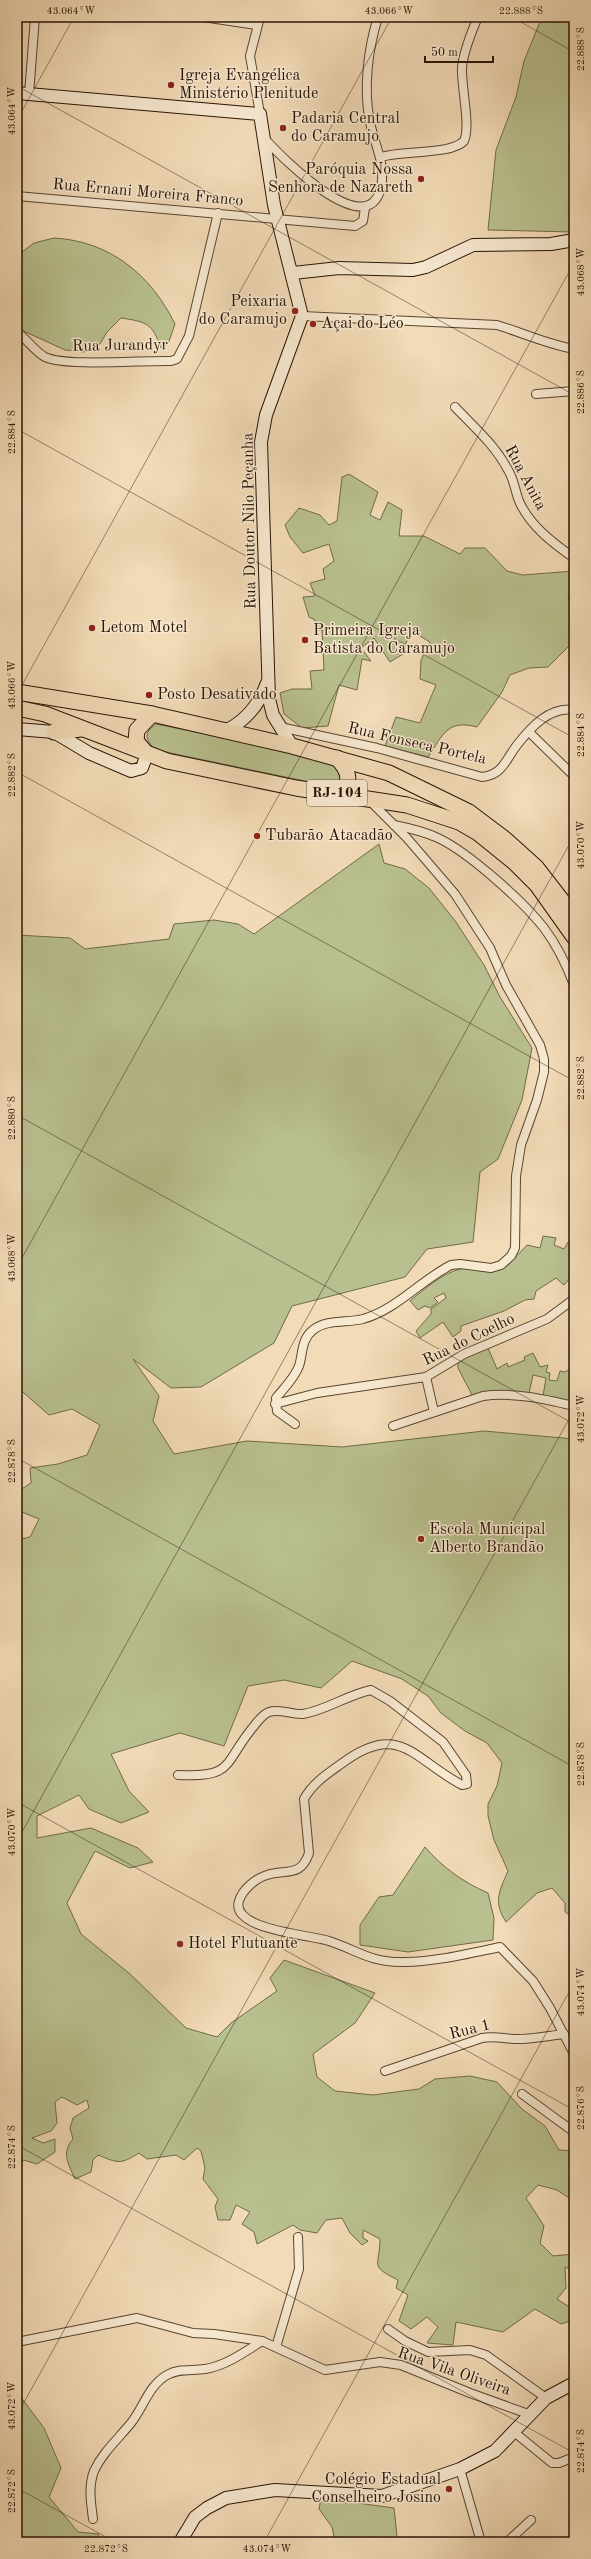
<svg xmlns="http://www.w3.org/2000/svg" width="591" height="2559" viewBox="0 0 591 2559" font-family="'Old Standard TT',serif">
<rect width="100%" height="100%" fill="#f2dbb7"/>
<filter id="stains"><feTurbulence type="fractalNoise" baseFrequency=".005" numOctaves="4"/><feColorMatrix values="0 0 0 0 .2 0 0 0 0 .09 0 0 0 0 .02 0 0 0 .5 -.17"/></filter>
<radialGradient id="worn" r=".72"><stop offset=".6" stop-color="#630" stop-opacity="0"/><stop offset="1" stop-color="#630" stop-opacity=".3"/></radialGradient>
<g fill="#b9c08f" stroke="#706a4a">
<polygon points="542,17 574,17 574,232 488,230 496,150 516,97 524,61"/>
<path d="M54 238C110 241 151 275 175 324L168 344 161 348C152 323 147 322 121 318L107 332 100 344 84 352 65 350 17 328 18 255 34 243Z"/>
<path d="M349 474 378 492 370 515 380 520 388 502 402 510 399 536H424L460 554 465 548H485L507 571 523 575 574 571V591L568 598 574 607V641L548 667 529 668 510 675 502 692 477 727C447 719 443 735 428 757L385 746 396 717 420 723 436 685 420 679 421 660 430 642 410 630 403 654 390 662 374 638 361 648 371 661 362 659 357 690 339 685 328 726 302 728 284 714 280 693 292 689H312L310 671 324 670 322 630H315V620L309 617 303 597 315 596 310 583 325 579 323 569 334 561 329 544 303 553 290 537 285 525 299 508 320 515 329 525 337 521 342 477Z"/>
<path d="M156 724 255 744 329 763 341 769V781L333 785 314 783 156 750C145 740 143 733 156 724Z"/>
<path d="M379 844 384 863 405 869 429 888 456 922 484 965 500 997 532 1048 522 1100 498 1159 480 1172 473 1242 427 1249 405 1277 292 1306 274 1343 201 1387 171 1388 133 1359 159 1396 153 1421 174 1454 247 1441 342 1447 484 1431 574 1439V1918L565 1912V1903L552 1888 537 1893 506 1922C493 1902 499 1892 508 1871L494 1840 488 1816V1804L497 1786 502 1763 487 1743 465 1731 441 1713 428 1696 402 1679 352 1661 321 1688 284 1680 248 1686 224 1746 180 1733 111 1754 129 1791 149 1812 121 1823 89 1809 79 1795 37 1816V1838L91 1828 138 1848 153 1862 130 1868 95 1851 67 1903 81 1934 130 1974 186 2028 217 2037 231 2023 277 1991 270 1978 284 1960 375 1993 355 2023 313 2054 317 2077 335 2091 373 2095 419 2089 435 2079 470 2076 497 2082 522 2109 545 2126 559 2150 574 2151V2214L572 2200 557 2190 538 2185 526 2198 544 2226 540 2243 553 2256 574 2254V2268L571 2270 565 2267 566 2288 557 2299 571 2308 573 2320 561 2324 535 2309 503 2332 456 2322 453 2345 427 2343 438 2327 427 2317 411 2329 399 2321 408 2295 396 2288 398 2280C368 2265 380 2267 380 2239L363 2230V2238L368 2241 362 2245 350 2233 342 2218 326 2220 317 2233 300 2230 293 2225 257 2244 254 2232 242 2224 250 2212 236 2205 230 2220H218L215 2207 218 2199 203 2179 205 2168 201 2151 197 2148 184 2160 176 2155 147 2159 139 2153C120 2165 118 2163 98 2155L93 2160 91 2172 75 2179C68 2163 61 2153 73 2139L70 2128 73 2118 89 2108 87 2100 77 2105 62 2097 55 2102 57 2123 51 2131 32 2138 43 2143 55 2139V2152L37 2164 23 2160 17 2173V1593L22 1588 17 1568V1540L30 1537 39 1519 17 1510V1492L31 1483 30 1468 58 1464 87 1455 100 1425 72 1409 49 1415 17 1387V935L70 938 85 949 169 939 174 924 214 920 238 924 254 934Z"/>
<path d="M543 1236 556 1238 554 1245 564 1249 568 1242 574 1244V1266L570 1273V1278L564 1285 556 1278 536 1291 534 1299 525 1300 504 1311 461 1326V1331L453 1337 443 1322 420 1338 416 1331 431 1314V1309L446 1298 444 1293 434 1298 438 1302 430 1308 425 1306 418 1310 410 1301C425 1289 441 1274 460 1269 466 1267 475 1270 481 1271 502 1274 514 1259 527 1245L540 1248Z"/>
<polygon points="488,1348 497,1369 507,1363 508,1367 525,1360 524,1357 533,1353 540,1367 548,1365 546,1372 550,1373 549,1380 557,1381 560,1371 565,1372 574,1366 574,1402 543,1396 546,1378 533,1375 529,1393 489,1392 472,1395 458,1368 458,1361 464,1356"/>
<path d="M425 1847C443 1868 463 1882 488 1893L494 1918 493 1940 408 1952 360 1945V1925L379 1897 393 1895Z"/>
<polygon points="17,2392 44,2428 61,2468 49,2497 78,2532 99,2534 96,2542 17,2542"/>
<polygon points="321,2498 394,2508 397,2536 396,2542 335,2542 332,2527 319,2509"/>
</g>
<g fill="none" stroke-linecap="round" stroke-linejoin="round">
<g stroke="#5a4531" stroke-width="10">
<g id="street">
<polyline points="203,17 257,25"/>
<polyline points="29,94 35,17"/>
<polyline points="260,114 250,56 260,17"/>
<path d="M265 139C284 160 374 250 382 181 384 160 374 143 370 122 363 89 368 49 378 17"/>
<path d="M381 157C402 150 451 155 464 141 471 126 461 87 462 67 464 50 471 33 478 17"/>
<polyline points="17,196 355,226 363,221 365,208"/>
<path d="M302 316 497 325C523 333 547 344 574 349"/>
<path d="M17 332C27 339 34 351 45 357 66 367 144 360 171 361L177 359 189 336 218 213"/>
<polyline points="536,394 574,391"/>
<path d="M455 407C474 427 495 445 508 470 514 479 515 491 519 501 530 526 553 543 574 558"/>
<path d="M280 727 377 748 482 777C503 775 506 759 517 745 531 727 550 706 574 710"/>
<polyline points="529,732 574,776"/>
<path d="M394 825C409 828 423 831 438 838 468 852 523 901 544 928 556 944 567 966 574 985"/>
<polyline points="426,1377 434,1412"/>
<polyline points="275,1404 317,1393 426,1377 464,1354 547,1319 574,1299"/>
<path d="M295 1424 277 1411 276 1398C284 1388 294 1379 299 1366 303 1354 301 1339 313 1330 327 1319 347 1323 363 1319 397 1309 420 1281 451 1265L460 1264 491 1268 501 1265 511 1256 515 1248 516 1176 521 1145 537 1100 544 1072V1059L540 1045 506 985 490 948 455 894 407 838 369 800"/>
<path d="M393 1426 483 1396C514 1392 544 1399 574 1406"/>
<path d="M178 1775C235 1778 223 1763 254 1726 258 1721 263 1714 269 1712 280 1708 292 1715 303 1714 327 1710 347 1695 371 1690L390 1701 443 1742 466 1775 467 1784 462 1785C413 1759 399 1720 341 1764 327 1774 313 1783 304 1799L309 1853C301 1878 285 1869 267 1875 256 1878 242 1890 239 1901 230 1930 312 1935 329 1941 357 1950 369 1962 401 1962 430 1963 471 1953 500 1947L533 1981 550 2008 574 2054"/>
<path d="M385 2071 482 2038C493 2036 502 2038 513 2039 530 2040 547 2036 564 2034"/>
<polyline points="522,2094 574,2132"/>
<polyline points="388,2329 405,2341 428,2352 470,2350 486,2355 546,2398"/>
<polyline points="17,2342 137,2318 193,2333 214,2334 262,2341 325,2370 380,2362 401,2365 470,2393 531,2415"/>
<polyline points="276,2347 299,2269 298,2237"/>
<polyline points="514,2432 552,2463 559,2463 574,2457"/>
<polyline points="460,2469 481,2542"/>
<path d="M93 2519C91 2503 88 2487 94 2471 103 2452 118 2439 131 2423 143 2408 149 2385 167 2375 179 2368 192 2371 205 2369 225 2366 245 2352 262 2341"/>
<polyline points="507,2542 531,2520"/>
</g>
</g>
<g stroke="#281304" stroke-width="14">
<g id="secondary">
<polyline points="17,93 260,114 274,205 302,316 266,415 261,442 269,699 273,715 292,746"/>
<polyline points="293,273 339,268 413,270 426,267 473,245 551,244 574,240"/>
<polyline points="17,729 54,732 89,753 131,771 142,768 147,754"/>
<path d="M225 731C246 721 259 705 267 683"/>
<polyline points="180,2542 195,2517 207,2508 226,2498 275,2490 382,2496 460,2469 495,2451 546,2398 574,2383"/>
</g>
</g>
<g stroke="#281304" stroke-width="17">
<g id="highway">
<polyline points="17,692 152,714 292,746 389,773 469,812 506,840 536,867 574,916"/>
<polyline points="17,708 45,714 167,761 296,788 407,805 459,822 478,833 515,863 537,885 574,937"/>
<polyline points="54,732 81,729"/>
<polyline points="147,754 136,741 137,730 152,714"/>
<path d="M336 793C354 784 349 771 337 758"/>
</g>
</g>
<use href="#street" stroke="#f7e8d0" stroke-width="8"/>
<use href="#secondary" stroke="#f7e8d0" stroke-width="12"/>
<use href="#highway" stroke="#f2dbb7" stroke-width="15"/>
</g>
<path fill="none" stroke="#281304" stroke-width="1" stroke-opacity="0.45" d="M512 17 574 52M17 86 574 395M17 120 74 17M17 429 574 738M17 694 392 17M17 772 574 1081M17 1115 574 1424M17 1267 574 263M17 1458 574 1767M17 1802 574 2110M17 1841 574 836M17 2145 574 2453M17 2415 574 1410M17 2488 115 2542M264 2542 574 1983"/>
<g fill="#8f2418" stroke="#f7e8d0" stroke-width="1.5">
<circle cx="171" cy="85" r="4"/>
<circle cx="283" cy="128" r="4"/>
<circle cx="421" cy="179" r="4"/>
<circle cx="295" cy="311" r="4"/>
<circle cx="313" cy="324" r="4"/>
<circle cx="92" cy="628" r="4"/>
<circle cx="305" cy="640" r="4"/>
<circle cx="149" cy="695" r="4"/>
<circle cx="257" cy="836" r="4"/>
<circle cx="421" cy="1539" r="4"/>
<circle cx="180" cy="1944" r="4"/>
<circle cx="449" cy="2489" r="4"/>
</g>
<g text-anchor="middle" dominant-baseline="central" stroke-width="3" stroke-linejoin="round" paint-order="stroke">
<rect fill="#f7e8d0" stroke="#665341" stroke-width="1" x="307" y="780" width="60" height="26" rx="3"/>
<g font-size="15" font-weight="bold" fill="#281304">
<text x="337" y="793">RJ-104</text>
</g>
<g font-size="16" fill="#281304" stroke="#f7e8d0" text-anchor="start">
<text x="179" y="76">Igreja Evangélica<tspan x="179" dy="18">Ministério Plenitude</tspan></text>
<text x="291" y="119">Padaria Central<tspan x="291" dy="18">do Caramujo</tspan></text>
<text x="413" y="170" text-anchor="end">Paróquia Nossa<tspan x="413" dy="18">Senhora de Nazareth</tspan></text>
<text x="287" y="302" text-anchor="end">Peixaria<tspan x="287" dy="18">do Caramujo</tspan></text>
<text x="321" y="324">Açai do Léo</text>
<text x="100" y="628">Letom Motel</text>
<text x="313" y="631">Primeira Igreja<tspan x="313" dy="18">Batista do Caramujo</tspan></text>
<text x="157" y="695">Posto Desativado</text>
<text x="265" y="836">Tubarão Atacadão</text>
<text x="429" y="1530">Escola Municipal<tspan x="429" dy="18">Alberto Brandão</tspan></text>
<text x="188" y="1944">Hotel Flutuante</text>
<text x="441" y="2480" text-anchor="end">Colégio Estadual<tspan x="441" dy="18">Conselheiro Josino</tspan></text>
</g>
<g font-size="16" fill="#281304" stroke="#f7e8d0">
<text transform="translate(148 193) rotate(5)">Rua Ernani Moreira Franco</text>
<text transform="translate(120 346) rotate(-1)">Rua Jurandyr</text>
<text transform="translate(525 478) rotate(62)">Rua Anita</text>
<text transform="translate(250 521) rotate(-91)">Rua Doutor Nilo Peçanha</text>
<text transform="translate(417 744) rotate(13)">Rua Fonseca Portela</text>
<text transform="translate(469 1340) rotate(-26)">Rua do Coelho</text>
<text transform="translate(470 2030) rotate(-14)">Rua 1</text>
<text transform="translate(454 2372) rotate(19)">Rua Vila Oliveira</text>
</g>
</g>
<rect width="591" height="2559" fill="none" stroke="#f2dbb7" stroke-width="44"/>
<path d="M425 56v6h68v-6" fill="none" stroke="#281304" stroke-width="2"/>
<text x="431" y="56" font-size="12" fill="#281304" stroke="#f7e8d0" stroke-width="3" paint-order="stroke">50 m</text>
<rect x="22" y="22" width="547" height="2515" fill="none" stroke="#281304" stroke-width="1.5"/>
<g font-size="10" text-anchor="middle" fill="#281304">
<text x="71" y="14">43.064°W</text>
<text x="389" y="14">43.066°W</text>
<text x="521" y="14">22.888°S</text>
<text transform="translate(580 49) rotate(-90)" y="4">22.888°S</text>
<text transform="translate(11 111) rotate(-90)" y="4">43.064°W</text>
<text transform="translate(580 272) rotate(-90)" y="4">43.068°W</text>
<text transform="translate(580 392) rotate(-90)" y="4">22.886°S</text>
<text transform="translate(11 432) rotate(-90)" y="4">22.884°S</text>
<text transform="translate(11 685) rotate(-90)" y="4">43.066°W</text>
<text transform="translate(580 735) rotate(-90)" y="4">22.884°S</text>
<text transform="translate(11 775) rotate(-90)" y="4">22.882°S</text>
<text transform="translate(580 845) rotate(-90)" y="4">43.070°W</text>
<text transform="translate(580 1078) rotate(-90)" y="4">22.882°S</text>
<text transform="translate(11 1118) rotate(-90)" y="4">22.880°S</text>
<text transform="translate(11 1258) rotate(-90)" y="4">43.068°W</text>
<text transform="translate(580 1419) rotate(-90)" y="4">43.072°W</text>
<text transform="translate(11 1461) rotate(-90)" y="4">22.878°S</text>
<text transform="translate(580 1764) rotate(-90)" y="4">22.878°S</text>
<text transform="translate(11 1832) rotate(-90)" y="4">43.070°W</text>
<text transform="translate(580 1992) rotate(-90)" y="4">43.074°W</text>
<text transform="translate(580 2108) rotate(-90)" y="4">22.876°S</text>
<text transform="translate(11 2147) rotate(-90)" y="4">22.874°S</text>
<text transform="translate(11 2406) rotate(-90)" y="4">43.072°W</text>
<text transform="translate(580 2451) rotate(-90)" y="4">22.874°S</text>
<text transform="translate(11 2491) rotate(-90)" y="4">22.872°S</text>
<text x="106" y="2552">22.872°S</text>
<text x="267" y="2552">43.074°W</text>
</g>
<rect width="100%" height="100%" filter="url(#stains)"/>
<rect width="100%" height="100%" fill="url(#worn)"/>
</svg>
